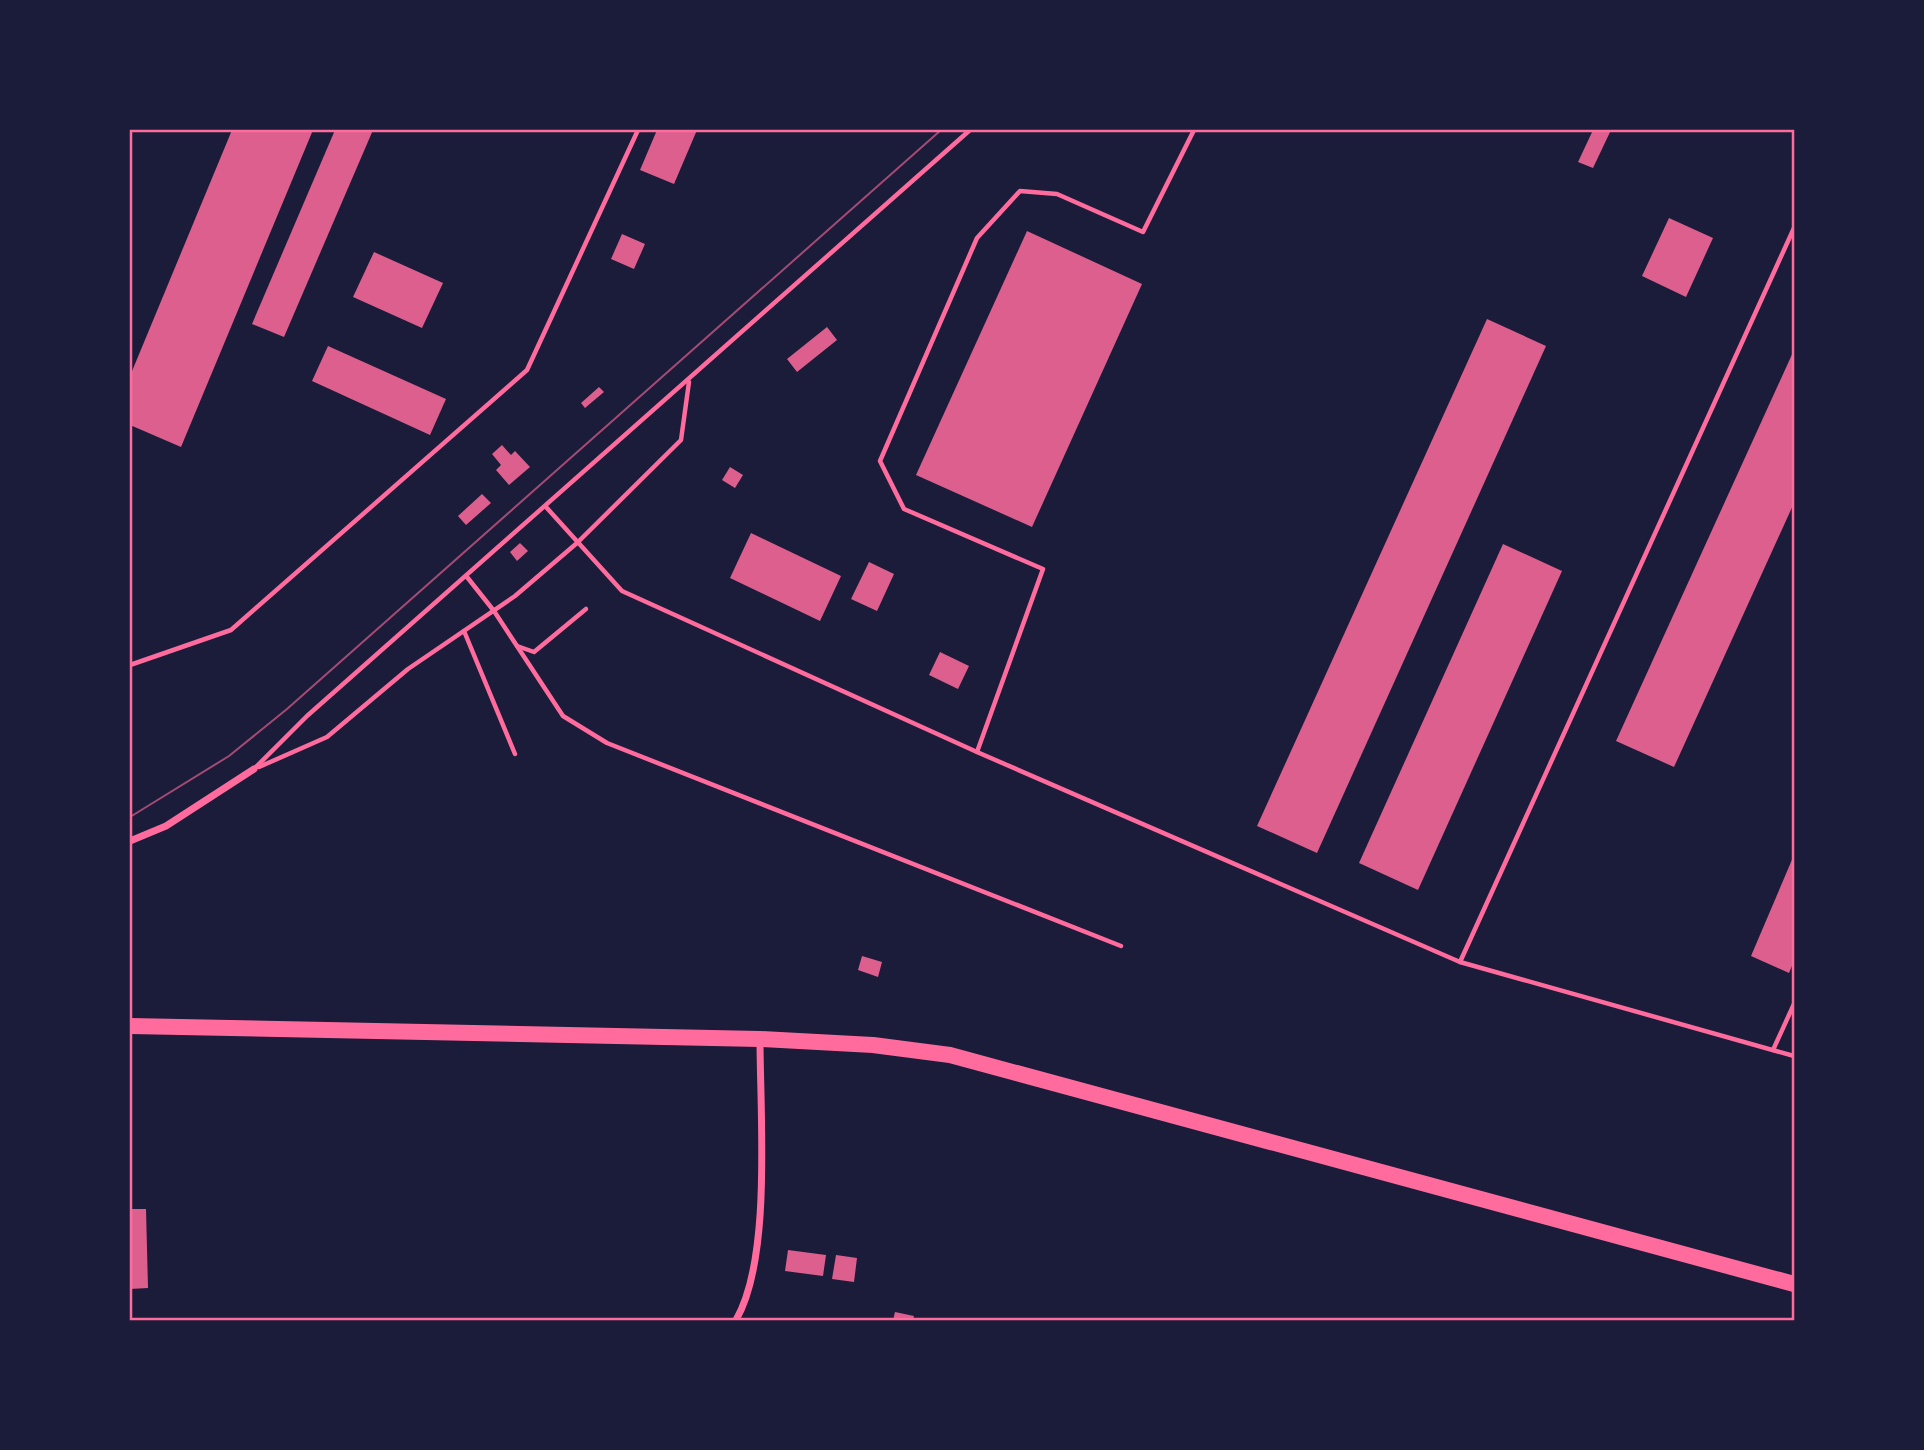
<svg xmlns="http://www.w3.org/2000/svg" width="1924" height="1450" viewBox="0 0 1924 1450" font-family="'Alegreya Sans',sans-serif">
<rect width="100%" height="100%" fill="#1b1b3a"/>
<g fill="#dd5f8e">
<polygon points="232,130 313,130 181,447 130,425 130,376"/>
<polygon points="335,130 373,130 284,337 252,324"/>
<polygon points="657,130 697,130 674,184 640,170"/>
<polygon points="1593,130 1611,130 1593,168 1578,162"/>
<polygon points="1669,218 1713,238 1686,297 1642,276"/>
<polygon points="1027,231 1142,284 1032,527 916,475"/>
<polygon points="622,234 645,244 634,269 611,259"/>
<polygon points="374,252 443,283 422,328 353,297"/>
<polygon points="1487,319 1546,346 1317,853 1257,826"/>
<polygon points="827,327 837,340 797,372 787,359"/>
<polygon points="328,346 446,399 430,435 312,381"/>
<polygon points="1794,350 1794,503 1674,767 1616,741"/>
<polygon points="599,387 604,392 585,408 581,403"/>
<polygon points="502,445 511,455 515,451 530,467 509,485 496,470 501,465 492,454"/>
<polygon points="730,467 743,475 735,488 722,480"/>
<polygon points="482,494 491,503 466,525 458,516"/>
<polygon points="751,533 841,576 820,621 730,578"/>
<polygon points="520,543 528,551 517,561 510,552"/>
<polygon points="1503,544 1562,571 1418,890 1359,863"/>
<polygon points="869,562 894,574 877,611 851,599"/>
<polygon points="940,652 969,666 958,689 929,675"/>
<polygon points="1794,855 1794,961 1789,973 1751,956"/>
<polygon points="862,956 882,962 878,977 858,970"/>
<polygon points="130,1209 146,1209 148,1288 130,1289"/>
<polygon points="788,1250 826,1255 823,1276 785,1271"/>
<polygon points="836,1255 857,1258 854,1282 832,1279"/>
<polygon points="895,1312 914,1316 913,1320 893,1320"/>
</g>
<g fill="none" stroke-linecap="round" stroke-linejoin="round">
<g stroke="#ff6b9d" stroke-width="4.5">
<polyline points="546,507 622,591 977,752 1460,962 1794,1056"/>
<polyline points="467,577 494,611 563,716 607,743 1121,946"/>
<polyline points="464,631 515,754"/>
<polyline points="517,646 534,652 586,609"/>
<polyline points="130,665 231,630 527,370 638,130"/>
<polyline points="977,752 1043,569 904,509 880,461 977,238 1020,191 1057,194 1143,232 1194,130"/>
<polyline points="259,767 327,737 408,669 515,596 577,543 681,440 689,382"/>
<polyline points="254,769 307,716 970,130"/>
<polyline points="1460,962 1794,228"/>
<polyline points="1773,1050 1794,1004"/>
</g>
<g stroke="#ff6b9d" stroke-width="7">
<polyline points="130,841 166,826 254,769"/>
<path d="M736 1320C772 1258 760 1114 760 1040"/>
</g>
<polyline stroke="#ff6b9d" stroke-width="16" points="130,1026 760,1039 873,1045 950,1055 1794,1284"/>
<polyline stroke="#a44b75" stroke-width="2" points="130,817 229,756 287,709 941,130"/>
</g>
<rect width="1924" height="1450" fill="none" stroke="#1b1b3a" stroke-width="262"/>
<rect x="131" y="131" width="1662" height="1188" fill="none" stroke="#ff6b9d" stroke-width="2.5"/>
</svg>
